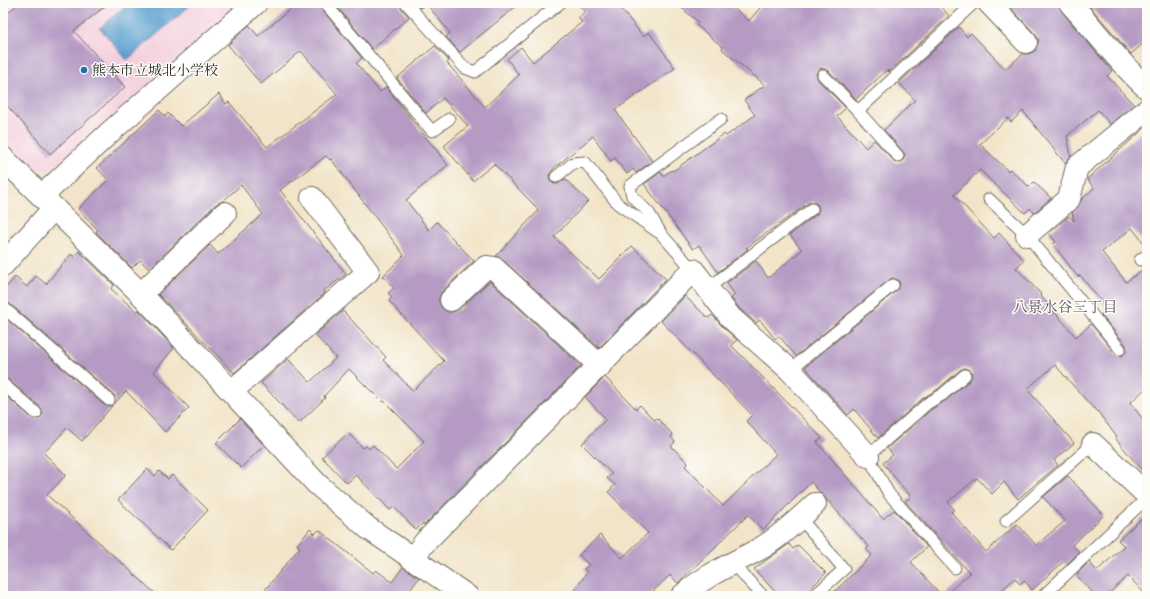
<svg xmlns="http://www.w3.org/2000/svg" width="1150" height="599" viewBox="0 0 1150 599" font-family="'IM FELL Great Primer','Noto Serif JP',serif">
<rect width="100%" height="100%" fill="#fdfcf7"/>
<filter id="ink" filterUnits="userSpaceOnUse"><feTurbulence type="fractalNoise" baseFrequency=".025" numOctaves="2"/><feDisplacementMap in="SourceGraphic" scale="8" xChannelSelector="R" yChannelSelector="G"/><feConvolveMatrix kernelMatrix="1 2 1 2 8 2 1 2 1" color-interpolation-filters="sRGB"/></filter>
<filter id="wash" filterUnits="userSpaceOnUse"><feTurbulence type="fractalNoise" baseFrequency=".012" numOctaves="4" result="noise"/><feDisplacementMap in="SourceGraphic" scale="16" xChannelSelector="R" yChannelSelector="G"/><feGaussianBlur stdDeviation="0.9" result="paint"/><feColorMatrix in="noise" values="0 0 0 0 0 0 0 0 0 0 0 0 0 0 0 0 0 1.4 0 .05"/><feComposite in="paint" operator="in"/></filter>
<g filter="url(#wash)">
<rect width="100%" height="100%" fill="#f2e4c8"/>
<polygon fill="#f4cfde" points="3,3 241,3 50,171 37,170 3,137"/>
<polygon fill="#5ba0d0" stroke="#43667e" points="129,3 193,3 127,60 100,28"/>
<g id="blocks">
<g fill="#b59bc4">
<polygon points="19,3 109,3 74,31 125,87 50,154 3,101 3,17"/>
<polygon points="298,3 318,3 320,7 362,58 356,63 380,92 386,87 448,165 406,200 429,230 437,222 474,261 442,291 439,297 439,302 442,308 448,312 453,312 459,309 490,281 581,366 424,525 423,523 416,530 394,507 390,510 356,475 347,483 322,457 348,433 363,448 366,446 369,449 373,445 396,469 424,441 384,401 382,402 349,369 324,396 325,398 299,423 261,383 288,359 310,382 336,358 315,335 343,311 386,357 383,360 413,391 444,361 389,301 392,297 388,293 394,288 383,276 404,255 331,159 330,160 326,156 280,190 346,274 324,291 325,293 234,373 158,294 210,245 218,254 263,214 241,185 223,201 216,204 149,269 140,260 132,268 96,232 98,230 78,209 108,180 97,168 159,110 165,116 168,113 181,126 219,94 226,104 229,102 267,147 337,94 301,51 261,84 228,45 249,25 258,36"/>
<polygon points="334,3 399,3 401,8 409,17 372,49"/>
<polygon points="415,3 472,3 474,5 476,3 520,3 460,52 446,37 450,33 426,3 420,8"/>
<polygon points="577,3 616,3 643,36 649,32 675,68 615,110 652,161 636,173 633,169 627,174 615,158 611,161 593,136 554,168 549,175 550,181 554,184 558,184 565,179 588,201 554,237 599,279 632,246 666,279 599,348 502,259 496,256 538,211 536,207 494,164 473,181 444,146 468,126 443,98 426,113 397,78 435,46 449,61 447,63 485,107 519,75 507,59 521,47 533,62 582,22 578,18 585,12"/>
<polygon points="676,3 728,3 749,21 764,3 938,3 949,16 889,72 887,70 856,99 828,70 821,68 816,73 818,80 846,108 837,116 866,148 874,140 896,163 903,161 905,154 884,130 915,100 899,83 959,27 967,37 971,33 1005,69 1023,54 1029,54 1035,51 1039,40 1035,34 1006,3 1058,3 1061,11 1112,71 1107,76 1134,105 1110,124 1098,110 1067,136 1071,156 1065,163 1023,111 1011,122 1008,118 980,144 1008,171 1010,169 1029,187 1034,182 1051,198 1034,213 1030,208 1025,213 980,170 954,195 994,238 999,233 1024,260 1016,268 1041,294 1040,295 1076,337 1091,324 1115,353 1122,356 1126,352 1126,345 1101,315 1108,310 1080,275 1078,277 1053,244 1056,242 1049,233 1069,216 1074,221 1072,213 1077,208 1082,199 1094,188 1087,179 1147,126 1147,247 1132,228 1102,252 1126,282 1147,266 1147,387 1130,403 1147,424 1147,476 1115,438 1117,437 1095,408 1094,409 1055,365 1027,389 1074,443 1054,460 1058,465 1018,499 1004,482 992,494 977,478 948,502 954,509 951,512 986,552 1017,524 1036,545 1065,521 1043,497 1068,476 1104,515 1072,545 1079,552 1066,565 1063,562 1032,590 1024,580 1020,584 1015,578 995,596 944,596 970,573 905,501 911,497 883,463 893,455 887,448 932,409 946,400 970,380 972,374 970,370 964,368 960,370 938,389 923,398 878,438 854,409 848,415 805,367 897,290 900,284 898,280 892,278 889,280 796,356 779,336 775,339 760,320 756,323 740,309 731,298 735,295 727,283 756,261 768,278 802,250 790,235 817,214 819,208 817,204 812,202 808,203 746,248 748,249 718,272 699,245 693,249 644,184 661,172 663,176 672,170 673,171 724,134 726,136 755,115 744,100 765,85 722,49 723,47 696,25 698,22"/>
<polygon points="1087,3 1147,3 1147,40 1131,54"/>
<polygon points="79,251 114,285 111,289 137,312 139,310 174,348 154,372 189,408 165,432 126,391 115,403 114,395 8,302 3,300 3,291 15,277 27,287 36,276 46,284 71,254 74,257"/>
<polygon points="685,296 708,318 712,315 723,327 737,340 731,345 822,438 817,442 883,519 894,510 927,547 911,562 942,596 830,596 872,555 866,549 869,547 811,482 763,530 748,515 678,583 670,575 648,596 571,596 587,572 584,569 589,565 579,555 600,535 622,558 648,533 608,492 615,485 607,478 612,474 582,444 606,419 585,397 605,377 636,409 640,405 654,420 657,418 673,435 671,437 675,442 671,446 688,463 685,466 723,506 776,454 746,421 752,415 661,321"/>
<polygon points="3,316 104,405 112,406 82,441 67,428 44,453 66,475 47,495 158,596 3,596 3,393 32,418 39,419 43,414 41,408 8,379 3,377"/>
<polygon points="240,419 264,445 241,468 216,443"/>
<polygon points="147,469 155,476 159,471 168,479 172,475 208,510 171,550 118,500"/>
<polygon points="1147,514 1147,596 1128,576 1106,596 1096,596 1076,575 1089,562 1097,571 1124,546 1118,540"/>
<polygon points="310,529 315,534 319,530 373,573 376,570 392,582 403,567 419,578 408,593 411,596 260,596 300,547 297,545"/>
<polygon points="789,544 793,549 798,545 826,573 803,596 779,596 754,569"/>
</g>
</g>
</g>
<g filter="url(#ink)">
<use href="#blocks" fill-opacity="0" stroke="#716c62" stroke-width="1"/>
<g fill="none" stroke-linecap="round" stroke-linejoin="round">
<g stroke="#716c62" stroke-width="13">
<g id="lane">
<polyline points="325,3 432,131 449,119"/>
<polyline points="406,3 465,68 475,72 560,3"/>
<polyline points="823,75 858,111"/>
<polyline points="898,156 858,111 974,3"/>
<polyline points="556,177 573,163 585,162 618,204 658,232"/>
<polyline points="989,199 1027,235 1120,349"/>
<polyline points="1140,260 1147,255"/>
<polyline points="693,270 662,235 649,213 632,196 630,186 721,119"/>
<polyline points="707,289 812,209"/>
<polyline points="3,307 109,400"/>
<polyline points="790,370 893,285"/>
<polyline points="3,384 36,413"/>
<polyline points="800,518 844,569 814,596"/>
<polyline points="1006,521 1093,444"/>
<polyline points="731,562 763,596"/>
<polyline points="955,568 889,494 868,456 928,403 942,395 965,375"/>
<polyline points="1043,596 1147,498"/>
</g>
</g>
<g stroke="#716c62" stroke-width="24">
<g id="street">
<polyline points="989,3 1026,42"/>
<path d="M1070 3C1096 31 1118 62 1147 88"/>
<polyline points="3,158 141,294 317,484 368,528 467,596"/>
<polyline points="42,196 109,133 256,3"/>
<polyline points="1027,235 1069,199 1077,167 1147,110"/>
<polyline points="3,265 54,208"/>
<polyline points="141,294 225,213"/>
<polyline points="451,300 486,267 494,268 600,366"/>
<polyline points="232,391 368,272 312,198"/>
<polyline points="1093,444 1147,495"/>
<polyline points="412,559 425,542 693,270 731,318 790,370 868,456"/>
<path d="M682 596C706 574 735 563 763 547 781 536 799 519 815 504"/>
</g>
</g>
<use href="#lane" stroke="#fff" stroke-width="11"/>
<use href="#street" stroke="#fff" stroke-width="22"/>
</g>
</g>
<circle fill="#1f6fb2" stroke="#fdfcf7" stroke-width="1.5" cx="84" cy="70" r="4"/>
<g text-anchor="middle" dominant-baseline="central" stroke-width="3" stroke-linejoin="round" paint-order="stroke">
<g font-size="14" fill="#2b2b2b" stroke="#fdfcf7" text-anchor="start">
<text x="92" y="70">熊本市立城北小学校</text>
</g>
<g font-size="15" fill="#5b5261" stroke="#fdfcf7">
<text x="1065" y="307">八景水谷三丁目</text>
</g>
</g>
<rect width="1150" height="599" fill="none" stroke="#fdfcf7" stroke-width="16"/>
</svg>
